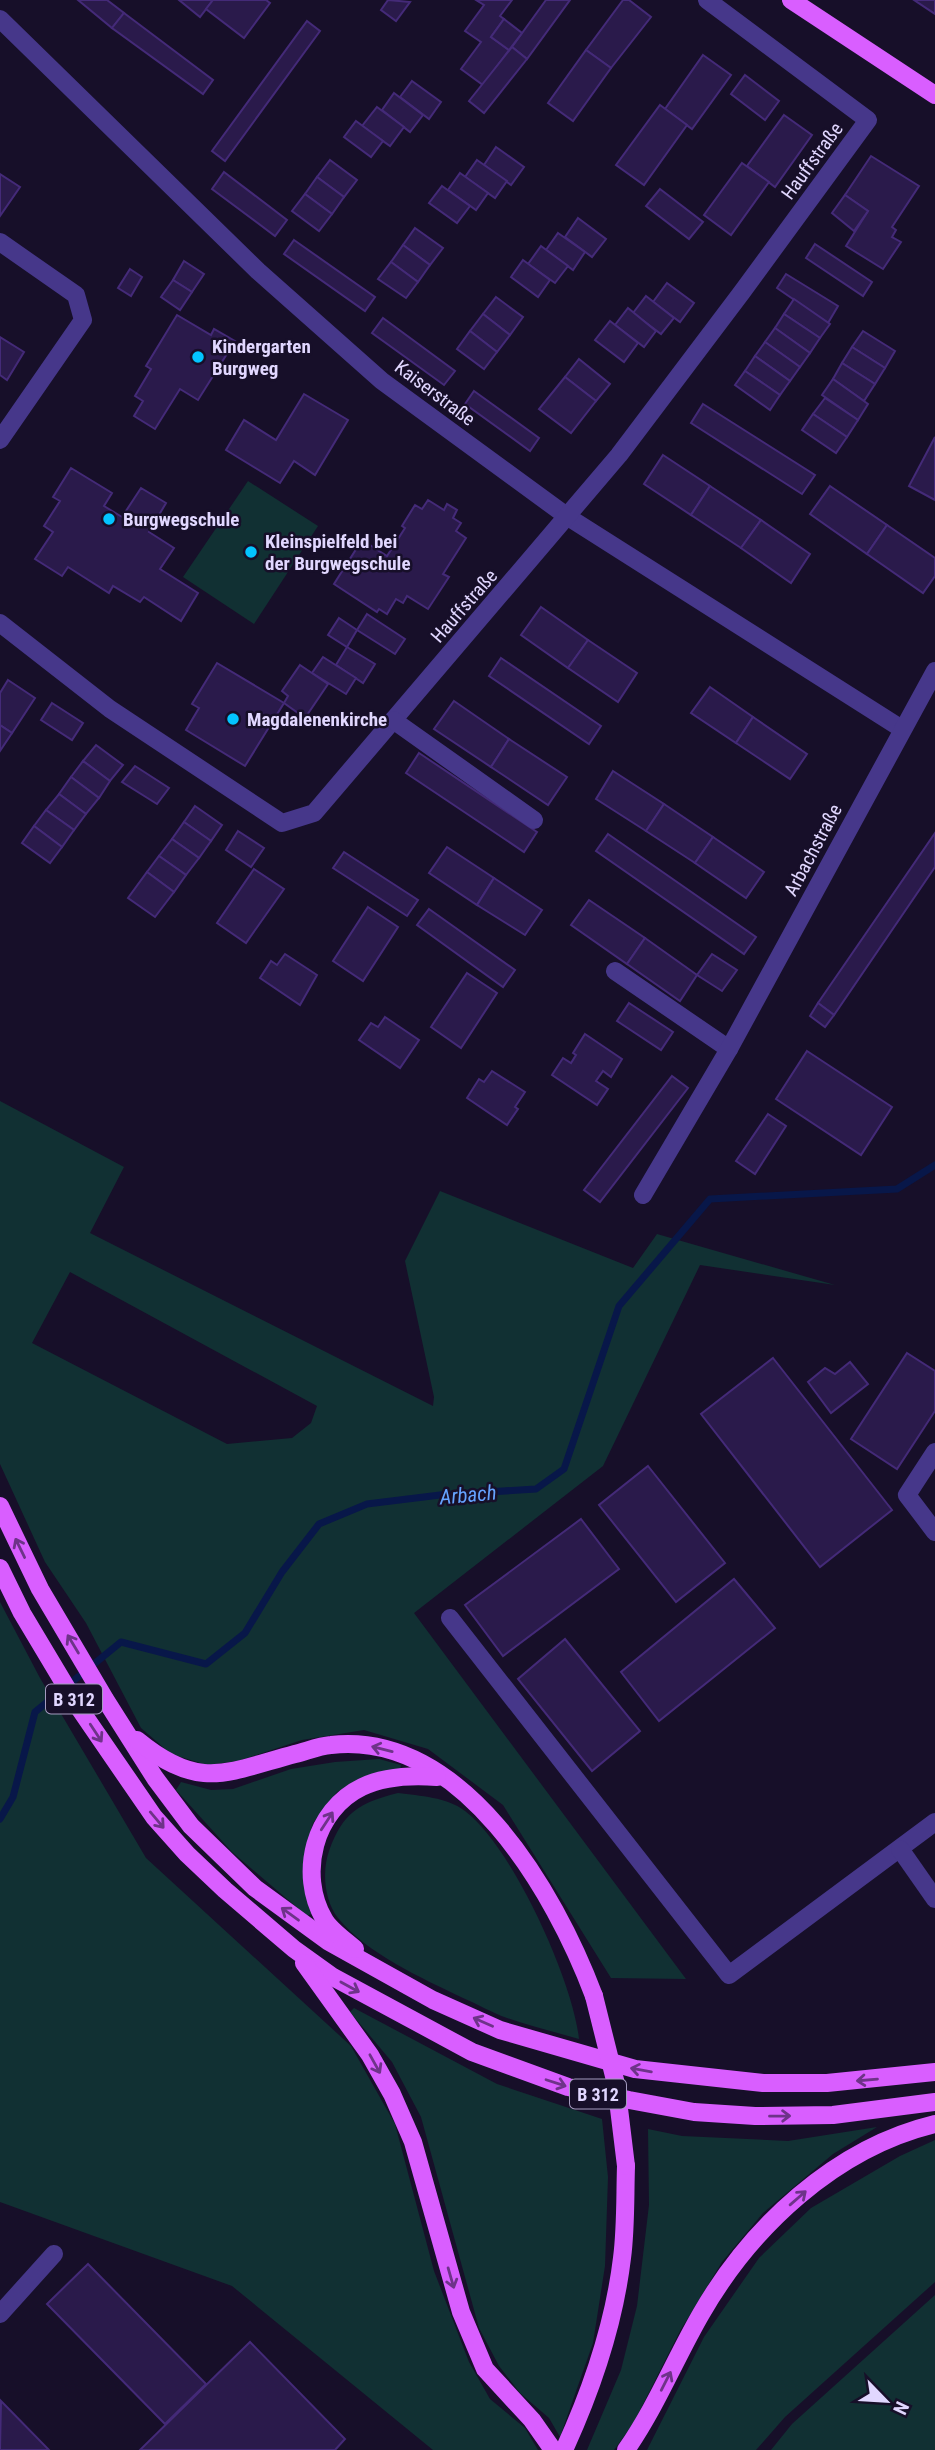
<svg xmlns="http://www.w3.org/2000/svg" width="935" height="2450" viewBox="0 0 935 2450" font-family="'Roboto Condensed',sans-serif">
<rect width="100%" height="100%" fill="#170f29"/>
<g fill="#113033" fill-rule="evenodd">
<polygon points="248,481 318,526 254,624 183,577"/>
<path d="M0 1101 124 1167 90 1233 433 1406 434 1397 405 1261 440 1191 633 1268 657 1234 835 1285 700 1265 603 1466 414 1613 686 1979 611 1978 503 1805 428 1749 364 1730 302 1740 238 1761 207 1765 171 1754 141 1728 86 1623 45 1562 0 1464ZM70 1272 317 1406 311 1423 292 1438 227 1444 32 1343Z"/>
<polygon points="0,1602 40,1678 146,1858 351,2046 395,2124 434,2271 469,2362 490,2399 525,2428 538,2450 433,2450 232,2286 0,2202"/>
<polygon points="379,1759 401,1765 400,1771 361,1778 337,1792 313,1823 305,1853 313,1913 307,1916 232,1852 176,1790 181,1782 211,1790 233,1789 291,1769 335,1762"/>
<path d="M398 1793C420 1796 447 1797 465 1811 512 1846 573 1981 579 2039 555 2032 530 2026 507 2018 492 2013 478 2004 463 1998 422 1978 367 1954 338 1918 324 1900 322 1871 329 1851 343 1812 359 1803 398 1793Z"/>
<polygon points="354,2008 497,2084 602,2119 608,2177 605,2266 593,2343 560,2437 549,2418 520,2393 499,2366 479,2328 421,2117 392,2062 350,2012"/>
<polygon points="877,2127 833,2154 763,2213 722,2262 680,2331 633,2424 614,2450 587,2450 621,2370 637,2306 649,2205 648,2129 682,2136 788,2141"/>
<polygon points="935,2140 935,2282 785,2417 756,2450 647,2450 704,2337 759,2258 811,2208 900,2156"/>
<polygon points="935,2295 935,2450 771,2450 792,2424"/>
</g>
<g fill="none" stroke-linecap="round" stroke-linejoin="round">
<polyline stroke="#081749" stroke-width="7" points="0,1819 13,1797 35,1712 121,1642 206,1664 245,1633 282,1572 319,1524 367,1504 440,1495 536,1489 564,1469 619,1306 710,1199 897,1189 935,1165"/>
</g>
<g fill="#2a1a4b" stroke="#442a78" stroke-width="2">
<polygon points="78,0 107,0 124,13 112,28"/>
<polygon points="179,0 213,0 200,17"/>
<polygon points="213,0 266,0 270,3 244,38 206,9"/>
<polygon points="388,0 410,2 396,21 381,10"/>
<polygon points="476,0 512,0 500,16 504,19 491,37 509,50 483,85 461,69 481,42 465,31 484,5"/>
<polygon points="546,0 570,0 527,59 512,47"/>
<polygon points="623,0 629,0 651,17 611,68 586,50"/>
<polygon points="914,0 935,0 935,14"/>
<polygon points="124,13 213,80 203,94 112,28"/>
<polygon points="504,19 522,33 509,50 491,37"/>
<polygon points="307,21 320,31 225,161 212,151"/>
<polygon points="512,47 527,59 484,113 469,101"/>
<polygon points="586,50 611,68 573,121 548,103"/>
<polygon points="703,55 731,75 692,129 665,109"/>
<polygon points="745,75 779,101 765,120 731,94"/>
<polygon points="412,81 441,102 429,119 400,97"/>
<polygon points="394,93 423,115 410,132 382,110"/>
<polygon points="660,105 687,125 644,185 616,165"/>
<polygon points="377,107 404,127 390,146 362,126"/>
<polygon points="784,115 812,135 775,187 747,166"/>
<polygon points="356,121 383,141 371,157 344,137"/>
<polygon points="496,147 524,167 511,185 484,165"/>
<polygon points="871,156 919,186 892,227 896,230 892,237 901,242 883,269 846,246 868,211 845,195"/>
<polygon points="330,160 357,180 344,197 317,177"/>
<polygon points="477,160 507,181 495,198 465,177"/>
<polygon points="742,163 769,182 731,235 704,215"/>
<polygon points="224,172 287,220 275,236 212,189"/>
<polygon points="460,173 488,193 476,210 448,190"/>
<polygon points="0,174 20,187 0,216"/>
<polygon points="317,177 344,197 332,214 305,194"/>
<polygon points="442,186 470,206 457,223 429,203"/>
<polygon points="660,189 703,222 689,239 646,206"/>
<polygon points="305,194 332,214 319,231 292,211"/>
<polygon points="845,195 868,211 854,231 832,213"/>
<polygon points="578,218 606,239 592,257 565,237"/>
<polygon points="415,228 443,248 430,265 403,245"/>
<polygon points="558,233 585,252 573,270 546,250"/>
<polygon points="294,240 375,297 365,311 284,254"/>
<polygon points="815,244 872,282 863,296 806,258"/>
<polygon points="403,245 430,265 418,282 391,262"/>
<polygon points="541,246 568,266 555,283 528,264"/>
<polygon points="523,260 550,280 538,297 511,277"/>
<polygon points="184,261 204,274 192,292 173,280"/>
<polygon points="391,262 418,282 406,298 378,279"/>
<polygon points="130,269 142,277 131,296 118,288"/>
<polygon points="786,274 838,306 828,323 777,288"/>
<polygon points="173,280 192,292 180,310 161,297"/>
<polygon points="667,283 694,303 680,322 653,302"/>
<polygon points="646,296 674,318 661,334 633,313"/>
<polygon points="496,297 523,317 510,335 483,314"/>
<polygon points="794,299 830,324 820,338 784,314"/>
<polygon points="628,308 656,331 644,347 615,325"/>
<polygon points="483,314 510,335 497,352 470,331"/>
<polygon points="784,314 820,338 810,353 775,328"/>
<polygon points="177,315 211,335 214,329 235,341 198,400 180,389 155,429 134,416 143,401 135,396 151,369 146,366"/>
<polygon points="383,318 455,371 444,385 372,333"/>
<polygon points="610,321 638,343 624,362 595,340"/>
<polygon points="775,328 810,353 800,367 765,342"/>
<polygon points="470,331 497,352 484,369 457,349"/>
<polygon points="863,331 895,351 885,368 852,347"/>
<polygon points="0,337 24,352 7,380 0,375"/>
<polygon points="765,342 800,367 790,381 755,356"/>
<polygon points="852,347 885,368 875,384 842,363"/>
<polygon points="755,356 790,381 780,395 745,371"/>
<polygon points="579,359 610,384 596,401 565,377"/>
<polygon points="842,363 875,384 864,401 833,379"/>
<polygon points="745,371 780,395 770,410 735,385"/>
<polygon points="565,377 596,401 571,433 539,409"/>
<polygon points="833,379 868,404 858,420 822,395"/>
<polygon points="474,391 539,438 530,451 465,404"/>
<polygon points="304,394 348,420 315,475 294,461 280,483 226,450 244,420 276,440"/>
<polygon points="825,398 858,420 847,437 813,414"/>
<polygon points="703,404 815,475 802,494 691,423"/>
<polygon points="813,414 847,437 836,453 802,430"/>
<polygon points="935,437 935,500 909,486"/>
<polygon points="663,455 710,486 691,515 644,484"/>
<polygon points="71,468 112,493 104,506 122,517 141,488 166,503 149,532 174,548 160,569 198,593 181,621 144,597 140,602 113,586 109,593 68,567 62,576 35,559 53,532 44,526 60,501 53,497"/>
<polygon points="710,486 761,520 741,548 691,515"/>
<polygon points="830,486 887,525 867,554 810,514"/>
<polygon points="428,500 444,510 447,504 457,510 453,518 461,523 456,531 466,538 443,574 449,577 428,609 407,596 403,603 396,599 387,614 379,609 377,612 334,584 362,540 387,556 405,528 402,526 415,505 422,509"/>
<polygon points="761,520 810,554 791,583 741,548"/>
<polygon points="887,525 935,558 935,576 923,593 867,554"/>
<polygon points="541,607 588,640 568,668 521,635"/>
<polygon points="367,614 405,639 395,654 357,630"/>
<polygon points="339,618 357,630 347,647 328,635"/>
<polygon points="588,640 637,673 618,702 568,668"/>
<polygon points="347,647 375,664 363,683 336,665"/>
<polygon points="323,657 356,678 346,694 312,673"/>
<polygon points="501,658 601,726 589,744 489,676"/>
<polygon points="217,663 284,703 245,766 186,730 199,708 192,704"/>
<polygon points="300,665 328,684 305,718 284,703 288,696 282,691"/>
<polygon points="8,680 35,698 12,733 0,725 0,693"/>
<polygon points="710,687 753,717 736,743 691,713"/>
<polygon points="454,701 509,739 491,767 434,729"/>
<polygon points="52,703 83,723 72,740 41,720"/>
<polygon points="753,717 807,754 790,779 736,743"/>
<polygon points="0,725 12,733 0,751"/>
<polygon points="509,739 567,777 548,805 491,767"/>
<polygon points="96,745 123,765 110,781 83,761"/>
<polygon points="419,753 537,832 524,852 406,773"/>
<polygon points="83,761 110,781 99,798 71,777"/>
<polygon points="135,766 169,788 157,804 122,782"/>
<polygon points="613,771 664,804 646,831 596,799"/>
<polygon points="71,777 99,798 86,814 59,794"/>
<polygon points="59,794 86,814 74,830 46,810"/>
<polygon points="664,804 713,837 695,863 646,831"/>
<polygon points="195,806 222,825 211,841 184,822"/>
<polygon points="46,810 74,830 62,847 34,826"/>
<polygon points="184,822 211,841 199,858 172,839"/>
<polygon points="34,826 62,847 50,863 22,843"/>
<polygon points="238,831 264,848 251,867 226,850"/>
<polygon points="935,833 935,867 834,1015 818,1003"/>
<polygon points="608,834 756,937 744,954 596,851"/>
<polygon points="713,837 764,872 746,898 695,863"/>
<polygon points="172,839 199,858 186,875 159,856"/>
<polygon points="447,847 494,878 477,905 429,873"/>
<polygon points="344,852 418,900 407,916 333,868"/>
<polygon points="159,856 186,875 174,892 147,872"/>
<polygon points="254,869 284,889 246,943 217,923"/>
<polygon points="147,872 174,892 155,917 128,898"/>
<polygon points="494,878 542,910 525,935 477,905"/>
<polygon points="589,900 645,938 627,964 571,925"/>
<polygon points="368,907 398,927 363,981 333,961"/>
<polygon points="429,909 515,970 503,987 417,925"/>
<polygon points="645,938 697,975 680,1001 627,964"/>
<polygon points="285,954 317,975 300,1005 260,978 271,961 277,965"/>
<polygon points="712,954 737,970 722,991 697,975"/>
<polygon points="467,973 497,993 461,1048 431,1027"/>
<polygon points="629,1003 673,1032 661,1050 617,1021"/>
<polygon points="818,1003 834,1015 825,1027 810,1016"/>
<polygon points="385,1017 419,1040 400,1068 359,1040 371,1023 378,1027"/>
<polygon points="585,1034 622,1059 611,1077 603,1071 596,1081 608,1089 597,1105 552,1075 563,1058 571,1063 576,1055 573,1053"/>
<polygon points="807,1051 892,1107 861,1155 776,1099"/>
<polygon points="492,1071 525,1092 515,1107 518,1109 507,1125 467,1098 479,1079 484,1082"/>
<polygon points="672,1076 688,1088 600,1202 584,1190"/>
<polygon points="768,1114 786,1126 755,1174 736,1161"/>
<polygon points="907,1353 935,1371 935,1411 897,1469 851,1439"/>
<polygon points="773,1358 892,1510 820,1567 701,1414"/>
<polygon points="850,1362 868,1384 831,1413 808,1382 825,1368 835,1374"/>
<polygon points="648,1466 725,1563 676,1602 599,1505"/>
<polygon points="581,1519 619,1569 503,1656 465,1605"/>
<polygon points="734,1579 775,1628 659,1721 621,1672"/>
<polygon points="565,1639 640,1731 592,1771 518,1679"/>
<polygon points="88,2264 206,2384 165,2424 47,2304"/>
<polygon points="250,2342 345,2439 335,2450 140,2450"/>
<polygon points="1,2401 49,2450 0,2450"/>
</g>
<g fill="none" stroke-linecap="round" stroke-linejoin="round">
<g stroke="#46378a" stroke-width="18">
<polyline points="0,19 258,271 382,381 568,517 902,729"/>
<polyline points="0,242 76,295 83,320 0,440"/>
<polyline points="0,623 110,709 282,823 314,813 619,455 742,292 868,120 707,0"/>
<polyline points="393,720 534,820"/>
<polyline points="615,971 729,1049"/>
<polyline points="643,1195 729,1049 935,671"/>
<polyline points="935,1452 907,1495 935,1532"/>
<polyline points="450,1618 729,1975 935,1822"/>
<polyline points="900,1849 935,1899"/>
<polyline points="0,2314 54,2254"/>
</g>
<g stroke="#d95eff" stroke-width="18">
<polyline points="791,0 935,95"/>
<polyline points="0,1506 40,1589 105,1699 155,1778 191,1826 255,1888 329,1942 433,2000 500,2030 635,2069 763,2083 827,2083 935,2072"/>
<polyline points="0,1568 22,1613 77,1705 154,1817 187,1854 225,1890 294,1949 333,1977 472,2052 568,2087 629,2100 694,2112 755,2116 833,2115 935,2102"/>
<path d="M137 1740C199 1791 225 1773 295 1754 307 1751 319 1746 331 1745 462 1730 555 1892 594 1996"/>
<path d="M355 1949C345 1940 330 1930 324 1919 298 1874 314 1810 362 1787 385 1776 411 1775 437 1777"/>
<polyline points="304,1963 370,2055 392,2094 413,2142 461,2312 485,2369 532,2420 553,2450"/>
<path d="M564 2450C592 2389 614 2325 622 2258 626 2228 625 2196 626 2166"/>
<path d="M626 2450C656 2407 675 2359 701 2314 751 2227 835 2148 935 2124"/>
</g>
<polyline stroke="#d95eff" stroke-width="18" points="594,1996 616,2084 626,2166"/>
</g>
<defs><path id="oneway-shaft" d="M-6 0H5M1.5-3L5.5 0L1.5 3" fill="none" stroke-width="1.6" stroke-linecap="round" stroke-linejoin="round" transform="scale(1.75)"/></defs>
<g stroke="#6e3389">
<use href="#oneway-shaft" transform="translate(20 1548) rotate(-116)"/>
<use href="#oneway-shaft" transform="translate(73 1644) rotate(-121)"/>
<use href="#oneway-shaft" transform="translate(96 1733) rotate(57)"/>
<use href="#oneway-shaft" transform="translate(382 1749) rotate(-166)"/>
<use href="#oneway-shaft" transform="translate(157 1820) rotate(50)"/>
<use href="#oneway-shaft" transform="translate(327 1821) rotate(-57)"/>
<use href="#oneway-shaft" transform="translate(290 1914) rotate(-144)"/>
<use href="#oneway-shaft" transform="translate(350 1987) rotate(29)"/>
<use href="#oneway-shaft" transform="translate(483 2022) rotate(-156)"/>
<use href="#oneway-shaft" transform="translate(375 2064) rotate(61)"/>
<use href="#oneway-shaft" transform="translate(641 2070) rotate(-170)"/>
<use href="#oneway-shaft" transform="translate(867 2080) rotate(175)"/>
<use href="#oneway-shaft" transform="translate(556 2083) rotate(18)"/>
<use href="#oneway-shaft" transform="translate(780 2116) rotate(-1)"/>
<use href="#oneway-shaft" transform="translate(798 2198) rotate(-41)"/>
<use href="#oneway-shaft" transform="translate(451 2278) rotate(74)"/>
<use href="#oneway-shaft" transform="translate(666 2381) rotate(-63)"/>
</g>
<g fill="#03c4ff" stroke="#170f29" stroke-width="2.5">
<circle cx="198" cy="357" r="7"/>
<circle cx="109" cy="519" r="7"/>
<circle cx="251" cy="552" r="7"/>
<circle cx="233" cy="719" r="7"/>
</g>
<g text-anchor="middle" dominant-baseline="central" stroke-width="5" stroke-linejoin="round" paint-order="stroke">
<g fill="#170f29" stroke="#a49bbf" stroke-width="2">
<rect x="46" y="1684.5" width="56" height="29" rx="5"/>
<rect x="570" y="2079.5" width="56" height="29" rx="5"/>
</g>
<g font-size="18" font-weight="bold" fill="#e1d7ff">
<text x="74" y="1699">B 312</text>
<text x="598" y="2094">B 312</text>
</g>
<g font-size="19" fill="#e1d7ff" stroke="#170f29">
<text transform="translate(812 161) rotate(-54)">Hauffstraße</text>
<text transform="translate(435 393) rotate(37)">Kaiserstraße</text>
<text transform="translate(464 606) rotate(-49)">Hauffstraße</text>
<text transform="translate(813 850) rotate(-62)">Arbachstraße</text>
</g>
<g font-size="19" font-weight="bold" fill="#e1d7ff" stroke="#170f29" text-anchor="start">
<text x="212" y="346">Kindergarten<tspan x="212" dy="22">Burgweg</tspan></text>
<text x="123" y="519">Burgwegschule</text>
<text x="265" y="541">Kleinspielfeld bei<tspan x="265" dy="22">der Burgwegschule</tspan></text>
<text x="247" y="719">Magdalenenkirche</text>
</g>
<g font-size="21" font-style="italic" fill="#65a3ff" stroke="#170f29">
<text transform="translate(468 1495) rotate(-5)">Arbach</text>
</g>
</g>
<g transform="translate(886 2401) rotate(115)" stroke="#170f29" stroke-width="5" paint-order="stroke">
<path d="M0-5L12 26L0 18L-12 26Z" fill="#e1d7ff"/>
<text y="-10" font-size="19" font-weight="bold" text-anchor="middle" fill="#e1d7ff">N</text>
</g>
</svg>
